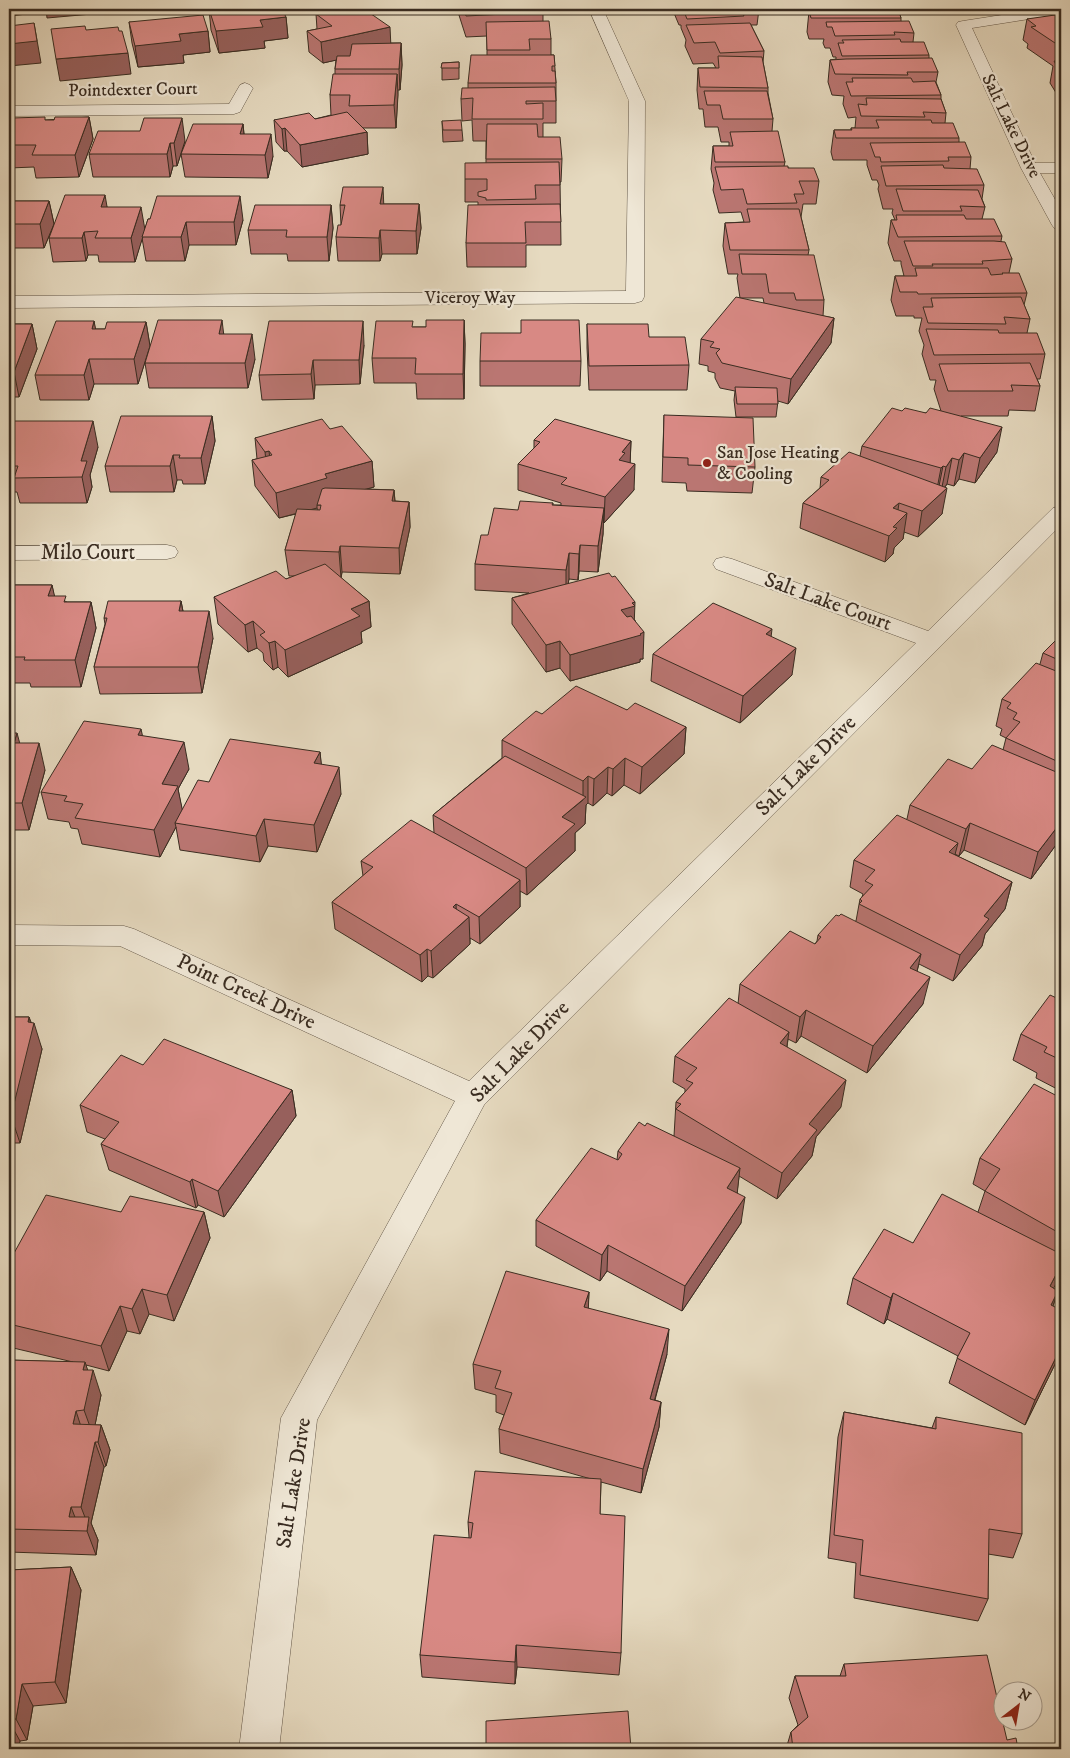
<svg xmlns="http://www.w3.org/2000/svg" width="1070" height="1758" viewBox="0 0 1070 1758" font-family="'IM FELL DW Pica',serif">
<rect width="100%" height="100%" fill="#e6dac0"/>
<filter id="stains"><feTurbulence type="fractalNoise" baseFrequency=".004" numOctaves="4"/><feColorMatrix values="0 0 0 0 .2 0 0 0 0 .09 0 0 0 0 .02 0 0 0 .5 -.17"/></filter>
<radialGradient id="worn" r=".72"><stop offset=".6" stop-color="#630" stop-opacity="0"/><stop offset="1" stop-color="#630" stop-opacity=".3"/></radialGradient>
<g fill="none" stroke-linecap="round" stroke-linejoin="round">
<g stroke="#645849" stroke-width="1">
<g id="minor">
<polygon points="589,9 603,9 645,101 644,297 642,301 635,303 9,308 9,296 626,291 629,101"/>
<polygon points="1041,9 1061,9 1061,14 972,28 1035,163 1061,163 1061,173 1040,173 1061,210 1061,230 1055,229 1052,225 1021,168 956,25 958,22 963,21"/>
<polygon points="245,83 250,85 253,88 240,112 234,114 9,116 9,106 229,104 240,85"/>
<polygon points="1061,506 1061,525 484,1105 317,1420 279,1749 239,1749 281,1418 455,1101 120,946 9,945 9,925 124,926 134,929 469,1081 916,643 716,569 713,564 716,559 724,557 732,559 928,631 1053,508"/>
<polygon points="167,545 175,547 178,552 175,557 167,559 9,560 9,546"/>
</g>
</g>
<use href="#minor" fill="#efe7d6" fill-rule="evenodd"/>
</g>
<g fill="#ba7672" stroke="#392c21" fill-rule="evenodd">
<polygon points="209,9 286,17 288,38 264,41 265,48 219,53 211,30"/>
<polygon points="458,9 542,9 543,12 543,21 551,39 551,55 554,55 556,83 556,123 543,123 543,137 562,159 561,182 560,182 561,245 526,245 526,267 467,267 466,243 478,205 478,202 465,202 465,179 486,163 486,141 473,141 472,120 462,121 461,99 468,88 468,83 487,55 487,36 466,37 458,12"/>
<polygon points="674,9 759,9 757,25 751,25 764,51 763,62 768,88 768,93 773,119 772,131 785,162 784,166 819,181 816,204 803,204 801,217 809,250 808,255 824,300 823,316 834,318 831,343 788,404 778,401 776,417 736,417 734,400 735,391 720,388 715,378 715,373 708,371 708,366 699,364 701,339 764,303 763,298 740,298 737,278 738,274 728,274 723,246 725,223 744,222 741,212 719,213 713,190 714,183 711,169 713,146 729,146 729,142 721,142 718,127 705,127 703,109 699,109 697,90 698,68 716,68 713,63 693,64 685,46 686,40 681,28 681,25 679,25 674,13"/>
<polygon points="811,9 898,9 901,18 901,21 914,33 913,42 929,55 929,58 938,72 936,82 941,95 941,99 946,113 945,123 959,138 959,142 971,157 970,169 984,185 982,199 985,207 982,219 1002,236 1001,241 1012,259 1009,273 1027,293 1024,305 1030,319 1027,333 1045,354 1040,379 1037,379 1040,386 1035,411 1009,410 1008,416 961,416 997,452 975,483 959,479 954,486 947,484 945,487 942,514 918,537 904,532 903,539 894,548 893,554 885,562 800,528 803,503 820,488 821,477 860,456 862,446 902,411 926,413 941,411 934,389 936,380 930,380 922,354 924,345 919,331 922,318 914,318 914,316 896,316 891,300 895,276 904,276 901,264 901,261 894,261 888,243 891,220 895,220 892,213 893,209 883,209 878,189 879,185 877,180 872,180 867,165 867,160 833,160 831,152 834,130 851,130 851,128 855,128 856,117 848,118 843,104 844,96 832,95 828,82 830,60 836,59 836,57 833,57 830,48 825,48 823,43 824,39 809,39 807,32 809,11 811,11"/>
<polygon points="316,14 390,43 401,43 402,65 400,90 398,90 396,128 363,128 367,132 368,154 302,167 287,151 284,151 276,142 274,120 315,119 331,115 330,95 335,74 335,69 336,60 323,63 309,52 307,31 317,29"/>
<polygon points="1027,19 1061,19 1061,110 1059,106 1061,96 1058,96 1050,83 1053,66 1027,48 1028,44 1023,40"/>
<polygon points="129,22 208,31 210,52 183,55 184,63 138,67 132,43"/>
<polygon points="459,62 459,79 442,80 442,63"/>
<polygon points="89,117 93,139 79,177 36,178 34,167 9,168 9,125 46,120"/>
<polygon points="442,121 462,130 463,141 443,142"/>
<polygon points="243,124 244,134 273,156 268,178 185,177 181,154"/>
<polygon points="185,141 177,166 173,166 170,177 93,177 89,154"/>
<polygon points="9,201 49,201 54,224 44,248 13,248 9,257"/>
<polygon points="384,204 419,204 421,228 417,254 382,254 380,261 338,261 336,237 341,225 340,205"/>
<polygon points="331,205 333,228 329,261 288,261 287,254 251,254 248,230"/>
<polygon points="107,207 145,229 148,219 243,220 236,245 189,245 185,261 146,261 142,238 135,262 99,262 98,255 88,255 86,261 53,262 49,238"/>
<polygon points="464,320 465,344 464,399 417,399 416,383 374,383 372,358 413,327 426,327"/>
<polygon points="94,321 95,329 105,329 146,322 150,346 138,384 94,384 89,400 40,400 35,375"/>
<polygon points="9,324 32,324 37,349 19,397 9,397"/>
<polygon points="587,324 649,337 689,365 687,390 589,390 587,348"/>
<polygon points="521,333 581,361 580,386 480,386 480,361"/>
<polygon points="224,334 255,359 248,388 149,388 145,363"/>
<polygon points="364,345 360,384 315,385 314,399 262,400 259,375"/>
<polygon points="664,415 755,467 752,493 687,491 686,483 662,482"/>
<polygon points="212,416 215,441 205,484 183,484 182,480 177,480 174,492 110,492 105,466"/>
<polygon points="9,428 98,447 90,475 92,487 87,503 20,503 17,492 14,492 13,494 9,494"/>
<path d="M330 429 372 461 374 487 367 489 394 490 395 501 409 502 410 527 400 574 342 572 341 578 369 601 371 627 361 632 362 643 288 677 278 667 273 670 264 661 263 653 257 648 248 652 218 624 214 597 286 579 295 576H289L285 550 296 514 279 518 255 486 252 460 257 459 255 438ZM317 508 318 510H309Z"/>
<polygon points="534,440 631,441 630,463 634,490 604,523 603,522 603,534 598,572 579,571 578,580 569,579 568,583 635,620 643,659 640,659 640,662 570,681 560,668 546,672 512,624 512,598 529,593 475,590 475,564 488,535 518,510 553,503 553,505 561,505 561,503 518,490 518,464 534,448"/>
<polygon points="9,585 52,585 54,596 67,602 91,602 96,628 81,687 31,687 30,683 9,683"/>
<polygon points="181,601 183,611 213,638 202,693 100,694 94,667 105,624 104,618"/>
<polygon points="1061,635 1061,838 1031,879 964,850 959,856 955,854 955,855 1012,882 1005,909 985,934 982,946 953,981 919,964 917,971 923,1004 867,1073 801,1036 796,1043 788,1039 787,1047 841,1107 816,1137 812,1156 777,1199 739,1176 737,1193 741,1223 682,1311 607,1271 600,1281 536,1246 536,1220 617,1160 618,1151 645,1126 674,1136 676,1102 685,1092 685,1089 673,1082 675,1056 738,1004 740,984 815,944 817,941 818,935 856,921 860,899 862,897 863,894 850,887 854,860 907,819 910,805 972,769 1003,750 1006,738 1000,735 1002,729 996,726 1002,699 1040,664 1043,653"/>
<polygon points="771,637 792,675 740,723 651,681 653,654"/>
<polygon points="627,710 686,727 684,754 640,794 624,785 612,796 607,793 593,806 588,803 586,805 585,824 575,833 575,851 527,895 520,891 520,907 480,944 470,938 470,944 433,978 428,976 422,982 335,929 332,902 363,876 361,861 434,833 433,815 502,758 502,740 542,714"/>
<polygon points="9,733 45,770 29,830 9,830"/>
<polygon points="143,736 189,769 178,789 182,810 209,782 320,752 321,764 341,794 317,852 268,846 260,862 180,850 176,827 160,857 82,844 78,829 71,828 69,822 48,819 41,792"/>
<polygon points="1061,1000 1061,1091 1036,1078 1037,1073 1013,1060 1021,1034"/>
<polygon points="9,1017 29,1017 42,1049 20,1143 9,1143"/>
<polygon points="143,1065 292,1090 296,1116 224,1217 198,1205 196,1208 109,1170 101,1144 105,1139 87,1132 80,1105"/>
<polygon points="1061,1098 1061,1269 1057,1282 1053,1288 1058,1291 1053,1306 1061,1352 1025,1425 949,1383 958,1356 887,1319 884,1324 847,1304 853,1278 913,1243 978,1212 985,1191 973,1184 980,1158"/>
<polygon points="121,1212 204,1212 210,1238 174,1321 149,1314 140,1334 127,1331 109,1371 86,1365 87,1370 101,1395 95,1425 101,1425 110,1450 106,1466 104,1467 91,1523 98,1540 96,1555 9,1552 9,1360 73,1362 9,1347 9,1254 13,1255"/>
<polygon points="589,1292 588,1308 667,1354 655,1400 661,1402 659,1427 641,1493 601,1482 600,1514 621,1653 619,1675 517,1667 515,1684 422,1677 420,1655 469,1537 468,1522 591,1479 500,1453 499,1429 504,1415 496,1412 496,1395 475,1389 473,1364"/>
<polygon points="844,1412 932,1428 936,1417 1022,1534 1013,1558 988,1554 988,1599 978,1621 854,1598 856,1563 828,1558 838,1437"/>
<polygon points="71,1567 81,1590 66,1703 33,1706 27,1740 20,1741 18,1749 9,1749 9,1570"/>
<polygon points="844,1664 1007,1740 1018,1749 786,1749 791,1732 798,1725 789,1698 795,1676 840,1676"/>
</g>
<g fill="#97605c" stroke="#392c21">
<polygon points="9,9 36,9 36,13 9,16"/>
<polygon points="46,9 113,9 114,12 47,18"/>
<polygon points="127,9 160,9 127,12"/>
<polygon points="286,17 288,38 264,41 265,48 219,53 216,31 260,20"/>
<polygon points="34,23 41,63 9,66 9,44"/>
<polygon points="390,27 391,48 323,63 321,42"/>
<polygon points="208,31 210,52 183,55 184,63 138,67 135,46 179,34"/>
<polygon points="401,43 402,65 400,90 399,69"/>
<polygon points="128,53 131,74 60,81 56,59"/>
<polygon points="397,74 398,95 396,128 394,105"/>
<polygon points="89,117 93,139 79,177 75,155"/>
<polygon points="182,118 185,141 177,166 174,143"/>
<polygon points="243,124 245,146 240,134"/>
<polygon points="285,128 287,151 284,151 282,129"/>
<polygon points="367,132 368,154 302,167 300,145"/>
<polygon points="271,134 273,156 268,178 265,155"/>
<polygon points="170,143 173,166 170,177 167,154"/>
<polygon points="383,187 384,210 380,204"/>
<polygon points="105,195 109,218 101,207"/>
<polygon points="240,196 243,220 236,245 234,222"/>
<polygon points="49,201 54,224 44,248 40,224"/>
<polygon points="419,204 421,228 417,254 416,231"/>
<polygon points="331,205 333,228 329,261 327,237"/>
<polygon points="141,207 145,230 135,262 131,238"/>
<polygon points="186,222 189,245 185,261 181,237"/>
<polygon points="9,227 13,248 9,257"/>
<polygon points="380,230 382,254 380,261 379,238"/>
<polygon points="84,232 88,255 86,261 82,238"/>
<polygon points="834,318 831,343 788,404 791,379"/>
<polygon points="222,320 225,345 219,334"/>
<polygon points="464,320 465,344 464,399 463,374"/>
<polygon points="94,321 99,346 92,329"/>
<polygon points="363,321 364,345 360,384 359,360"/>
<polygon points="146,322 150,346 138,384 134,359"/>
<polygon points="32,324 37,349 19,397 14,372"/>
<polygon points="252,334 255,359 248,388 245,363"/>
<polygon points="89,359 94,384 89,400 84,375"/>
<polygon points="313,360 315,385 314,399 311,374"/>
<polygon points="212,416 215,441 205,484 201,458"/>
<polygon points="93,421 98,447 90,475 92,487 87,503 82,477 81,461"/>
<polygon points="1002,427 997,452 975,483 980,458"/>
<polygon points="631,441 630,466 635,464 634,490 604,523 605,497 622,452"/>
<polygon points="269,451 272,477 268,478 265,452"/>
<polygon points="964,453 959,479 954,486 959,460"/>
<polygon points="173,455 177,480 174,492 170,466"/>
<polygon points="952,458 947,484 941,492 946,467"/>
<polygon points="372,461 374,487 329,499 321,505 317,505 317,508 279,518 276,493 325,474"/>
<polygon points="943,466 938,491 936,494 941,468"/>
<polygon points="9,468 14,492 13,494 9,475"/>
<polygon points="947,488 942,514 918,537 922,511"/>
<polygon points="394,490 396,516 392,501"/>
<polygon points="409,502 410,527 400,574 399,548"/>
<polygon points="899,503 896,524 907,513 903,539 894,548 893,554 885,562 893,508"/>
<polygon points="604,508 603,534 598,572 598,546"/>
<polygon points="580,545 579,571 578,580 579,554"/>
<polygon points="340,546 342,572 341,578 339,552"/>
<polygon points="569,553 569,579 566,596 566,570"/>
<polygon points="52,585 58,611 48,596"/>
<polygon points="181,601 186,628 179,611"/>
<polygon points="369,601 371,627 361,632 362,643 288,677 285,650 351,609"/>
<polygon points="91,602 96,628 81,687 75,660"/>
<polygon points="635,602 634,628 621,610 632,603"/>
<polygon points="209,611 213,638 202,693 198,667"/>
<polygon points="253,621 257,648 248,652 245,625"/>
<polygon points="772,629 769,655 766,634"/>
<polygon points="644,632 643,659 640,659 640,662 570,681 570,655"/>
<polygon points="275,641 278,667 273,670 269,643"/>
<polygon points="560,641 560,668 546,672 546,645"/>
<polygon points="796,648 792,675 740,723 743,696"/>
<polygon points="686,727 684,754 640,794 642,767"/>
<polygon points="141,729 147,756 138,735"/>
<polygon points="17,733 24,759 14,743"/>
<polygon points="184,742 189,769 178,789 183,813 175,823 176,827 160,857 154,830 162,784"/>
<polygon points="39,743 45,770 29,830 22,803"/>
<polygon points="320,752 323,779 314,763"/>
<polygon points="625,758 624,785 612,796 613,769"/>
<polygon points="339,767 341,794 317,852 314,825"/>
<polygon points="608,767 607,793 593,806 594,779"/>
<polygon points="588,776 588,803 586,805 585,824 575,833 575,851 527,895 526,868 562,817 583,800 583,781"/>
<polygon points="1061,786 1061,802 1056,793"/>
<polygon points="264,819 268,846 260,862 256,836"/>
<polygon points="1061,822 1061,838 1031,879 1038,852"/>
<polygon points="970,823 964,850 959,856 966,829"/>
<polygon points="958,843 951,870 949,852"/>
<polygon points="520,880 520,907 480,944 479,917"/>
<polygon points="1012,882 1005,909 985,934 982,946 953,981 960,955 984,916"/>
<polygon points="456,904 457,928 469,917 470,944 433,978 431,951 453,907"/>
<polygon points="427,949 428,976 422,982 420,955"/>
<polygon points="921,954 915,980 910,968"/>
<polygon points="930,977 923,1004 867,1073 873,1046"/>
<polygon points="806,1010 801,1036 796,1043 800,1017"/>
<polygon points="29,1017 32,1029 34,1023 42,1049 20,1143 11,1116"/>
<polygon points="789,1032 785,1059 780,1043"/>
<polygon points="846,1080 841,1107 816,1137 812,1156 777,1199 782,1173 809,1124"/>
<polygon points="292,1090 296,1116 224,1217 218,1191"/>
<polygon points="740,1168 737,1195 727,1188"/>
<polygon points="192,1179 198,1205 196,1208 190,1182"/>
<polygon points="745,1197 741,1223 682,1311 685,1286"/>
<polygon points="204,1212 210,1238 174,1321 167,1295"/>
<polygon points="608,1245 607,1271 600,1281 602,1255"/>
<polygon points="1061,1265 1061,1269 1057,1282 1041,1312 1050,1286"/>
<polygon points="142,1289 149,1314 140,1334 132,1309"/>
<polygon points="1058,1291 1049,1317 1051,1305"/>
<polygon points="589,1292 588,1317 584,1307"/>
<polygon points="893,1293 887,1319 884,1324 891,1298"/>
<polygon points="120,1306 127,1331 109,1371 101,1346"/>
<polygon points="669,1329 667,1354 648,1424 650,1399"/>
<polygon points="1061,1347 1061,1352 1025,1425 1035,1400"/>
<polygon points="85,1362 91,1380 93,1370 101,1395 93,1435 84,1410 83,1370"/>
<polygon points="661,1402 659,1427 641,1493 643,1469"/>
<polygon points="76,1411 84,1436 73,1424"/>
<polygon points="101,1425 110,1450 106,1466 98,1442"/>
<polygon points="95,1442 104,1467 91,1523 98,1540 96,1555 87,1531 88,1525 81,1507"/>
<polygon points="71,1507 80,1530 69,1517"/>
<polygon points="71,1567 81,1590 66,1703 55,1682"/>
<polygon points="516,1645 517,1667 515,1684 515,1662"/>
<polygon points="22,1684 33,1706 27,1740 16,1719"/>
<polygon points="9,1721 20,1741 18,1749 9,1749"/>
</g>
<g fill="#d88984" stroke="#392c21">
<polygon points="209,9 282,9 286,17 260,20 263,27 216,31"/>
<polygon points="341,9 364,9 390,27 321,42 307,31 332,26 316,14"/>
<polygon points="464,9 542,9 543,12 466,16"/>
<polygon points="683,9 741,9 744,16 687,19"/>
<polygon points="829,9 898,9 901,18 811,18 809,11 829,10"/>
<polygon points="203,15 208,31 179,34 181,41 135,46 129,22"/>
<polygon points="1055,15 1061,19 1061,47 1031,27 1036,26 1027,19"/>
<polygon points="549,21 551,39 529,39 530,50 487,50 486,22"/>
<polygon points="909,21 914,33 894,32 895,35 835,36 832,27 827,27 826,22"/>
<polygon points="34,23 37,41 9,44 9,26"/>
<polygon points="750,23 764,51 720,53 715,42 694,43 686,25"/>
<polygon points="85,26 86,30 118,27 119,31 122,31 128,53 56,59 51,29"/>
<polygon points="900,39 901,42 924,42 929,55 842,56 838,43 844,43 842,40"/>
<polygon points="401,43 399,69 335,69 337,56 350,56 352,44"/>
<polygon points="471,55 554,55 555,66 552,66 552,71 555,71 556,83 468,83"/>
<polygon points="718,56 762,57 768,88 700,87 698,68 719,68"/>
<polygon points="932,58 938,72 907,72 908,75 835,74 830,60 846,59"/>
<polygon points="1054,61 1061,61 1061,74"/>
<polygon points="459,62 459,68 441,68 442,63"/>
<polygon points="333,74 397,74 394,105 349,106 350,95 330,95"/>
<polygon points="852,78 911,78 913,82 935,81 941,95 851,96 846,82 853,82"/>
<polygon points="555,87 556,101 526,101 526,104 543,103 543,119 472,119 473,98 461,99 462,88"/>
<polygon points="704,91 767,91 773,119 723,119 720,105 707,105"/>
<polygon points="866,98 941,99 946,113 923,112 925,117 861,116 858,104 867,105"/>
<polygon points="347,112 367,132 300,145 285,128 282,129 274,120 309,113 315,119"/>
<polygon points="45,117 45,120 54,120 55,117 89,117 75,155 32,155 36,145 9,145 9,125 12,118"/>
<polygon points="144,118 182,118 174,143 170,143 167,154 89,154 98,131 140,131"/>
<polygon points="461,120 462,130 443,130 442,121"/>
<polygon points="876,120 931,120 932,123 953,123 959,138 836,138 834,130 852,130 851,128 879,128"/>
<polygon points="193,124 243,124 240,134 271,134 265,155 181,154"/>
<polygon points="487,124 537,124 538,137 560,137 562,159 486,159"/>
<polygon points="778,131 785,162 715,162 713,146 733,146 730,132"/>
<polygon points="965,142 971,157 948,157 949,161 881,162 880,157 875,157 870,143"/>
<polygon points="559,162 560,185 535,185 536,199 486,200 486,198 478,196 478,192 487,190 487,179 465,179 465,163"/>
<polygon points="943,165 944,168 977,169 984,185 886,186 881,166"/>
<polygon points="788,166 788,168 814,168 819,181 799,181 804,194 794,194 797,203 747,204 743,189 721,190 715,167"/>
<polygon points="343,187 383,187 380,204 419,204 416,231 380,230 379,238 336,237 338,225 341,225 345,205 340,205"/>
<polygon points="896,189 978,190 985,207 960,206 962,211 903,211"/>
<polygon points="65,195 105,195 101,207 141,207 131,238 95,238 98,231 84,232 82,238 49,238"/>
<polygon points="157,196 240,196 234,222 186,222 181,237 142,237 148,219 150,219"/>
<polygon points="9,201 49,201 40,224 9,224"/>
<polygon points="560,204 561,222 525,222 526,243 466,243 468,205"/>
<polygon points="255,205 331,205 327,237 286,237 287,230 248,230"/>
<polygon points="747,209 799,209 809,250 730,250 725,223 750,222"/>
<polygon points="896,215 964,215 966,219 994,219 1002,236 898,237 891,220 897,220"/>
<polygon points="904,241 994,241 1005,242 1012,259 982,261 983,264 932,264 933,266 913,266"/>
<polygon points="739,254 814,255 824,300 796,300 794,293 769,293 766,274 742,274"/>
<polygon points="915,268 988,268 991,275 1003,274 1002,273 1019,273 1027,293 918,294 917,292 900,292 895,276 917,276"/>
<polygon points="736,297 834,318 791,379 722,363 716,353 720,349 710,347 714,342 701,339"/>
<polygon points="1021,297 1030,319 1004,317 1006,324 928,323 923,307 933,307 931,298"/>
<polygon points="158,320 222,320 219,334 252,334 245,363 145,363"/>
<polygon points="426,320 464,320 463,374 415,374 416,358 372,358 376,321 413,321 412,327 426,327"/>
<polygon points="521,320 579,320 581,361 480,361 481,333 521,333"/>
<polygon points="56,321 94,321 92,329 105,329 107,322 146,322 134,359 89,359 84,375 35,375"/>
<polygon points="269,321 363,321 359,360 313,360 311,374 259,375"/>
<polygon points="9,324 32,324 14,372 9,372"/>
<polygon points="587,324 648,324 649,337 685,337 689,365 589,366"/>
<polygon points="926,329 998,330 999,333 1037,333 1045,354 934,355"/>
<polygon points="1030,363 1040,386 1011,385 1013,391 948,391 939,364"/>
<polygon points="735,387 777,388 778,404 737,404"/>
<polygon points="892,408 902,411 905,408 926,413 930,408 1002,427 980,458 964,453 959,460 952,458 946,467 943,466 941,468 862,446"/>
<polygon points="664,415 753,418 755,467 688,465 688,458 663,457"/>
<polygon points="121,416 212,416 201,458 179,458 180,455 173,455 170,466 105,466"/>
<polygon points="322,419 330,429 342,426 372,461 325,474 327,478 276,493 252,460 272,455 269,451 265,452 255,438"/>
<polygon points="555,419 631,441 622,452 625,453 619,460 635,464 605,497 561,484 567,478 518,464 540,442 534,440"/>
<polygon points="14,421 93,421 81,461 87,461 82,477 14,478 18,466 9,466 9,428 11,428"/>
<polygon points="849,452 947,488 922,511 899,503 893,508 907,513 893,527 897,528 889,536 803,503 829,480 821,477"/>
<polygon points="325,488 394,490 392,501 409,502 399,548 340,546 339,552 285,550 297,509 320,510 321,505 317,505 322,489"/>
<polygon points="520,501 553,503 552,505 604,508 598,546 580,545 579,554 569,553 566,570 475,564 481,535 488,535 494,508 518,510"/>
<polygon points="325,564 369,601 351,609 360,616 285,650 275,641 269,643 260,635 265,632 253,621 245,625 214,597 276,571 286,579"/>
<polygon points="609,573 612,577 615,576 635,602 632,603 635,606 621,610 627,617 631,616 644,632 640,634 641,635 570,655 560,641 546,645 512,598"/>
<polygon points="9,585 52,585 48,596 66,596 64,602 91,602 75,660 24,660 25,657 9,657"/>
<polygon points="108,601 181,601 179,611 209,611 198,667 94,667 107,618 104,618"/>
<polygon points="713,603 772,629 766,634 796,648 743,696 653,654"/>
<polygon points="1061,635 1061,661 1043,653"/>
<polygon points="1036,663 1061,673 1061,763 1006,738 1020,722 1013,719 1017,713 1007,708 1011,703 1002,699"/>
<polygon points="576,686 627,710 635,703 686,727 642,767 625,758 613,769 608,767 594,779 588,776 583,781 502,740 536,711 542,714"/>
<polygon points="84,721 141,729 138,735 184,742 162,784 178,786 154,830 75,818 83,804 64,801 67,796 41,792"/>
<polygon points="9,733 17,733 14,743 39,743 22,803 9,803"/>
<polygon points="230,739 320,752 314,763 339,767 314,825 264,819 256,836 175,823 198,780 209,782"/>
<polygon points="992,745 1061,774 1061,786 1056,793 1061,795 1061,822 1038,852 970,823 966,829 910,805 948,759 972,769"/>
<polygon points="505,756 586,797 562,817 575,824 526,868 433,815"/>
<polygon points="897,815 958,843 949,852 1012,882 984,916 989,919 960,955 859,904 862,901 860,899 873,885 865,881 875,870 854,860"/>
<polygon points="411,820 520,880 479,917 456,904 453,907 469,917 431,951 427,949 420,955 332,902 373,867 361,861"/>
<polygon points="841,914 921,954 910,968 930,977 873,1046 806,1010 800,1017 740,984 790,931 815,944 821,937 818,935 836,915 839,916"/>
<polygon points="1050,995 1061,1000 1061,1060 1044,1052 1047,1047 1021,1034"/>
<polygon points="729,998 789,1032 780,1043 846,1080 809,1124 817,1130 782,1173 676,1109 681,1104 676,1102 693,1083 686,1080 697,1068 675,1056"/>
<polygon points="9,1017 29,1017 28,1022 34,1023 11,1116 9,1116"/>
<polygon points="164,1039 292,1090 218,1191 192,1179 190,1182 101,1144 119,1122 80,1105 121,1055 143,1065"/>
<polygon points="1034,1084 1061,1098 1061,1234 985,1191 1000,1169 980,1158"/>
<polygon points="639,1122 645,1126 647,1123 740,1168 727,1188 745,1197 685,1286 608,1245 602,1255 536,1220 591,1148 618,1160 622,1154 618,1151"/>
<polygon points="942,1194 1061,1254 1061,1265 1050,1286 1058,1291 1051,1305 1061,1310 1061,1347 1035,1400 957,1358 970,1333 893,1293 891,1298 853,1278 884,1229 913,1243"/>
<polygon points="46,1195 121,1212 130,1196 204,1212 167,1295 142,1289 132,1309 120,1306 101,1346 9,1324 9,1254 13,1255"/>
<polygon points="506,1271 589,1292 584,1307 669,1329 650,1399 661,1402 643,1469 499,1429 512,1393 495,1388 501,1371 473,1364"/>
<polygon points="9,1360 85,1362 83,1370 93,1370 84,1410 76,1411 73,1424 101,1425 98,1442 95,1442 81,1507 71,1507 69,1517 89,1517 87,1531 9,1529"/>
<polygon points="844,1412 936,1429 936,1417 1022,1433 1022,1534 989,1529 988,1599 860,1575 863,1540 834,1535"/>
<polygon points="475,1471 601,1479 600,1514 625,1516 621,1653 516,1645 515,1662 420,1655 434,1535 471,1538 473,1523 468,1522"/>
<polygon points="71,1567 55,1682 22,1684 16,1719 9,1720 9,1570"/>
<polygon points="987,1655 1007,1740 1016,1738 1018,1749 793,1749 791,1732 808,1717 795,1676 846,1676 844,1664"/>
<polygon points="628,1711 631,1749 486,1749 486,1721"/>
</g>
<circle fill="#8f2418" stroke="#efe7d6" stroke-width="2" cx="707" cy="463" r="5"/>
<g text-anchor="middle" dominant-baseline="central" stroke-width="4.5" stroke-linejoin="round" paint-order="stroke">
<g font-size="18" fill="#392c21" stroke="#efe7d6">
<text transform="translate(133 90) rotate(-1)">Pointdexter Court</text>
<text transform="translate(1011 126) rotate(64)">Salt Lake Drive</text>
<text x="470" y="298">Viceroy Way</text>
</g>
<g font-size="18" fill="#392c21" stroke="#efe7d6" text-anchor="start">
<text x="717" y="453">San Jose Heating<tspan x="717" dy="21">&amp; Cooling</tspan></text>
</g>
<g font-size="21" fill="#392c21" stroke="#efe7d6">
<text x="88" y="553">Milo Court</text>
<text transform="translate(828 602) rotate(20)">Salt Lake Court</text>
<text transform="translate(806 766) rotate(-45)">Salt Lake Drive</text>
<text transform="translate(246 992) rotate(25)">Point Creek Drive</text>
<text transform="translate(520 1052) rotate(-46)">Salt Lake Drive</text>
<text transform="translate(294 1483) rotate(-81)">Salt Lake Drive</text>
</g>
</g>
<rect width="1070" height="1758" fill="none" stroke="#e6dac0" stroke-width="30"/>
<rect x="10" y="10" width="1050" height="1738" fill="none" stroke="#392c21" stroke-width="2.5"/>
<rect x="15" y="15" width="1040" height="1728" fill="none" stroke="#392c21"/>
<g transform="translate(1018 1706) rotate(31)"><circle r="24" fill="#efe7d6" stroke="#a69c8e"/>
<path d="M0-4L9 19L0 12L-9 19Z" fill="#8f2418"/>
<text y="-8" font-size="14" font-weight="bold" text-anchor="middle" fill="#392c21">N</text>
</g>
<rect width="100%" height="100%" filter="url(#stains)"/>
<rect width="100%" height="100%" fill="url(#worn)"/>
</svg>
